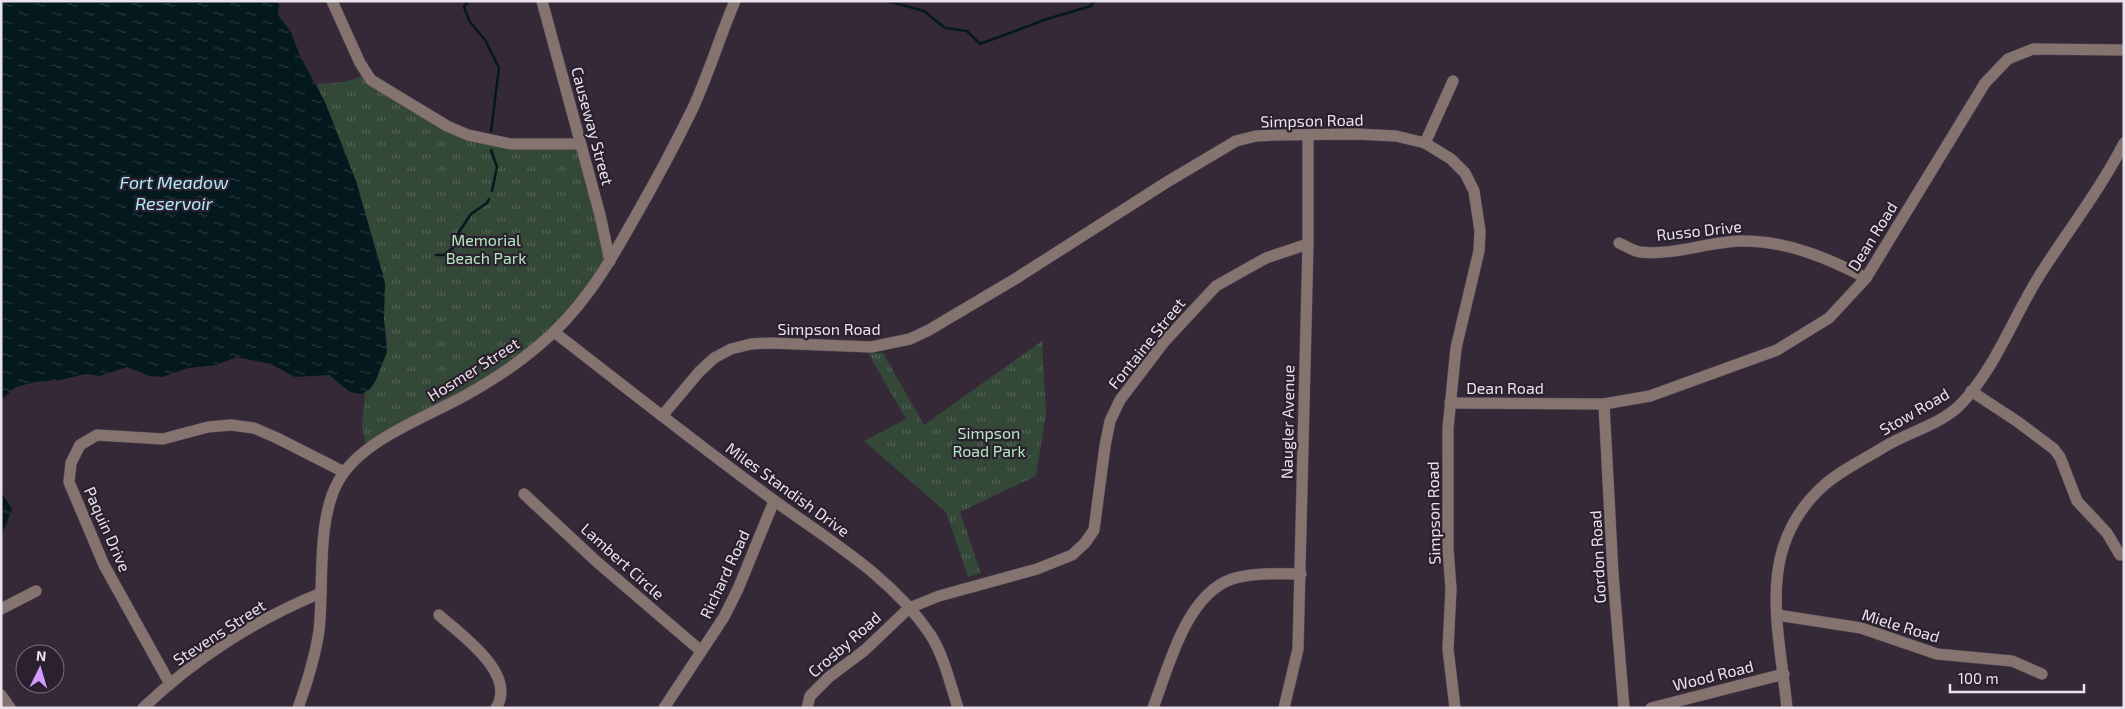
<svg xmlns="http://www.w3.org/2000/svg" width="2125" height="709" viewBox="0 0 2125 709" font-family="'Exo 2',sans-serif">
<defs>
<pattern id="park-tufts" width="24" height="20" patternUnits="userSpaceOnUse" patternTransform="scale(1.25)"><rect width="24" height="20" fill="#344838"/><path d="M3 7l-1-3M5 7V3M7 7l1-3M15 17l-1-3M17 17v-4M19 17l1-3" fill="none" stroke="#526255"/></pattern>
<pattern id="water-ripples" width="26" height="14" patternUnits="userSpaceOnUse" patternTransform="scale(1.25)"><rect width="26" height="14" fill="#03191e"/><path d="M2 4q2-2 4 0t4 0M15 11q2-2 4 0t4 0" fill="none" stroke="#283a3f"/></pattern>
</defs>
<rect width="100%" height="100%" fill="#352938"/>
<g fill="url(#park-tufts)">
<polygon points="367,75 468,135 580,144 610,261 539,346 367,450 362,426 365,393 370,389 387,343 384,319 383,274 356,181 317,84 343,82"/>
<polygon points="1042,341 1046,412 1036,476 960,512 981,573 968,577 946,512 864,441 906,419 868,353 883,353 924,425"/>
</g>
<g fill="url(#water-ripples)">
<polygon points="1,1 274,1 279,4 278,15 291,32 300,56 325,102 356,181 385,283 384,319 387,352 376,380 370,389 361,394 350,392 329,375 295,377 271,364 237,357 216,365 189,368 162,377 149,376 127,367 100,376 85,374 60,380 35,382 16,387 1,400"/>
<polygon points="1,492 12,509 1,538"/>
</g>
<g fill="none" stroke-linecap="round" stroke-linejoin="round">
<g stroke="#03191e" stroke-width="2.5">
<polyline points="468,1 464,7 470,22 485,40 499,68 491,131"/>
<polyline points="888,1 924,11 945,28 967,31 980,44 1047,19 1091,6 1094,1"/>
<polyline points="491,150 497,167 492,191"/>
<polyline points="436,255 444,255 454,247 459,232 471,214 487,203 489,199"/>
</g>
<g stroke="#524755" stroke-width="12">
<g id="minor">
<polyline points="332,1 360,63 371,80 447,126 468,135 511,144 580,144"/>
<polyline points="542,1 600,215 610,261"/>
<polyline points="1425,143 1453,81"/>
<path d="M1619 243C1626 246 1633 251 1640 252 1675 256 1709 241 1743 241 1787 241 1828 258 1866 278"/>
<path d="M554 332C624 386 693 441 764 493 821 536 889 573 930 634 944 656 950 683 958 708"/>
<polyline points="1971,391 2018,422 2054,449 2060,457 2077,501 2107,533 2120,555"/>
<polyline points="1450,403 1604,404 1650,396 1777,350 1829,318 1866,278 1985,83 2008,59 2033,49 2124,50"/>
<polyline points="1604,404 1613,574 1624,708"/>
<polyline points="662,416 699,372 714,358 731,349 751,344 771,343 871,347 910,339 929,330 1015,279 1167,182 1236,141 1256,136 1276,135 1356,134 1396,136 1425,143 1451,159 1465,173 1474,191 1480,231 1479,251 1456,348 1448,428 1448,549 1451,589 1448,649 1455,708"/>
<polyline points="524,494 597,562 701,651"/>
<polyline points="1,609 36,591"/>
<path d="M439 615C461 635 518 674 496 708"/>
<polyline points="1777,615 1861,628 1937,654 2012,661 2042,674"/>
<polyline points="170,684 104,565 69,482 71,463 80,445 97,435 163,439 208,427 231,425 254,428 277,438 344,472"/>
<polyline points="1,695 10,708"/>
<path d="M143 708C193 660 256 619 321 593"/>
<path d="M298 708C307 683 315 657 319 631 324 587 316 519 339 480 363 439 425 418 466 395 491 381 516 365 538 346 579 313 606 269 631 224 653 186 674 147 693 108 709 73 720 36 735 1"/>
<polyline points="664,708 724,617 738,589 774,501"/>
<polyline points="807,708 810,696 829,677 865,650 909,608 939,596 1037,569 1072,555 1085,543 1094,530 1105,446 1110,421 1120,400 1164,342 1216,286 1266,258 1308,244"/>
<path d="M1153 708C1169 666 1186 595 1232 579 1254 572 1278 574 1301 574"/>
<polyline points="1284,708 1298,649 1308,244 1308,135"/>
<polyline points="1651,708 1784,674"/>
<path d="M1787 708C1779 628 1755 550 1821 488 1839 471 1863 460 1884 447 1908 432 1940 425 1960 405 1996 369 2015 312 2043 270 2070 228 2101 188 2124 143"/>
</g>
</g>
<use href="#minor" stroke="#84736f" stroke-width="11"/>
</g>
<g text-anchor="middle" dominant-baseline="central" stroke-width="4.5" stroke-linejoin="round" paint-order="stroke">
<g font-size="16" fill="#eae2ec" stroke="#2b202e">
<text transform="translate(1312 120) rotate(-1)">Simpson Road</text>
<text transform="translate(593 126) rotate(75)">Causeway Street</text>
<text transform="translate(1699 230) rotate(-6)">Russo Drive</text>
<text transform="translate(1872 236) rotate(-58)">Dean Road</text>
<text x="829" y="328">Simpson Road</text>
<text transform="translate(1146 343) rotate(-51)">Fontaine Street</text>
<text transform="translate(473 369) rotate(-32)">Hosmer Street</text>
<text x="1505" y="387">Dean Road</text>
<text transform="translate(1914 411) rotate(-30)">Stow Road</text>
<text transform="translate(1287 422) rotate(-89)">Naugler Avenue</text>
<text transform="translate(788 489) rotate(36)">Miles Standish Drive</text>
<text transform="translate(1433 513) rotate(-91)">Simpson Road</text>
<text transform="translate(108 529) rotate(66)">Paquin Drive</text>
<text transform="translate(1597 557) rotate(-93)">Gordon Road</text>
<text transform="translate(623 561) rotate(42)">Lambert Circle</text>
<text transform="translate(724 574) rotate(-65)">Richard Road</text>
<text transform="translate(1901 625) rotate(17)">Miele Road</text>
<text transform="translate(219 632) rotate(-33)">Stevens Street</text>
<text transform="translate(844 644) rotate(-41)">Crosby Road</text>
<text transform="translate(1713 675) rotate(-14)">Wood Road</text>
</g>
<g font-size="16" fill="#b2e9bf" stroke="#2b202e">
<text x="486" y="239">Memorial<tspan x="486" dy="18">Beach Park</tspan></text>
<text x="989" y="432">Simpson<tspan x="989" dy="18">Road Park</tspan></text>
</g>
<g font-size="18" font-style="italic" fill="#afecfa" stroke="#2b202e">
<text x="174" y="182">Fort Meadow<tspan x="174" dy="21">Reservoir</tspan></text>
</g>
</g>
<rect width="2125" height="709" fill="none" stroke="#eae2ec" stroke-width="5"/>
<g transform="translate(40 669) rotate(5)"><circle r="24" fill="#2b202e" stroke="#776e7a"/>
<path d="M0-4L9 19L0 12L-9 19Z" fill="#d19dfe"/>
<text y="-8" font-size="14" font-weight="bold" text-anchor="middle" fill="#eae2ec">N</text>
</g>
<path d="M1950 684v8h134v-8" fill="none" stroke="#eae2ec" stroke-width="2.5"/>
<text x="1958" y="684" font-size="15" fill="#eae2ec" stroke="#2b202e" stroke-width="4" paint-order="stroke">100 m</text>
</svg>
